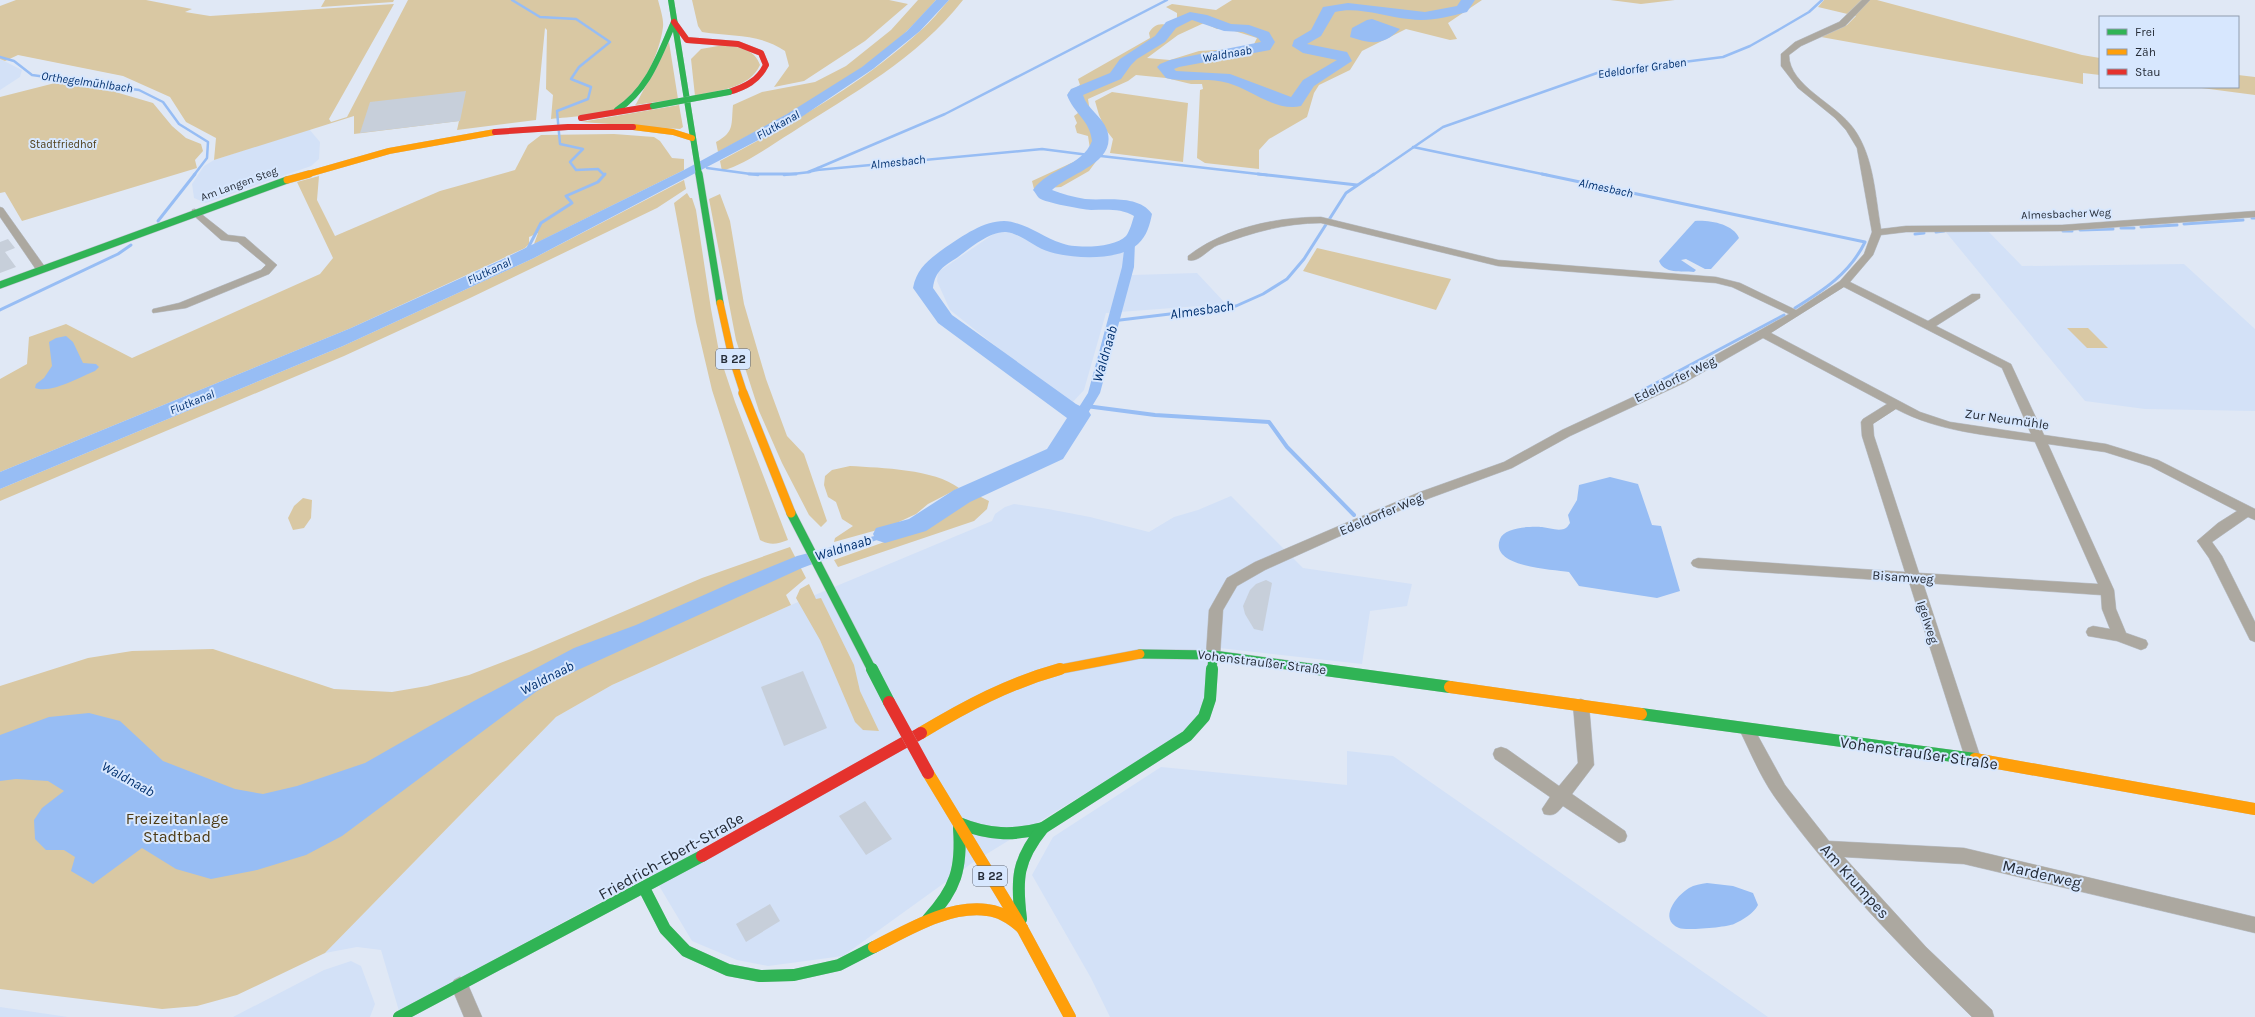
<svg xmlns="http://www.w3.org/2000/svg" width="2255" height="1017" viewBox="0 0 2255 1017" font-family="Karla,sans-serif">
<rect width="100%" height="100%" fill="#e0e8f5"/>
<g fill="#d3e1f7">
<polygon points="0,59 22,70 20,77 0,90"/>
<polygon points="309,129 320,142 319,159 311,166 206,203 194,198 192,184 204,166 214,160"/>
<polygon points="1004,230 1055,252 1078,255 1111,254 1132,247 1132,275 1197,273 1226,304 1106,313 1084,390 1070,405 950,310 937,281 938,272 998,231"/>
<polygon points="1945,231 1988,231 2022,266 2184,264 2255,329 2255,411 2145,409 2085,401"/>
<polygon points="1231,496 1303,568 1412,584 1407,606 1370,611 1362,664 1210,647 1204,709 1180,735 972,863 843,956 768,966 737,960 692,941 652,874 399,1011 381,950 357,947 325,953 556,717 612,685 791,605 992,521 995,514 1005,507 1014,504 1048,509 1090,517 1149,532 1174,517 1198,510"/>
<polygon points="1347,751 1393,756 1768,1017 1110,1017 1091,978 1032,875 1053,837 1161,767 1347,785"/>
<polygon points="351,961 361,966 375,1004 370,1017 233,1017 324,970"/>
<polygon points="0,1007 68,1017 0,1017"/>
</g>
<g fill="#d9c8a3" fill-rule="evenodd">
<path d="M16 0H146L192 9 185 12 210 16 394 4 329 119 331 122 347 117 408 0H658C660 8 664 19 663 27 660 52 641 96 618 108 604 115 568 117 551 119L553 95 546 89 547 30 545 28 536 120 457 130 459 121 354 134V116L214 160 216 138 186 122 170 97 123 76 18 55 5 61 0 59V6Z"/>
<polygon points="325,0 394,0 393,2 321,7"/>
<path d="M692 0H889L908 4 865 41 804 81 774 87 789 66 785 51C758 33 733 37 702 32L698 26Z"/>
<path d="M918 0H936C927 10 917 21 907 31 855 80 781 118 718 152L716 142C735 132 731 124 733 105L762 92 815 82 846 66 891 30Z"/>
<path d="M949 0H963C917 59 853 93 791 133 768 147 748 163 722 171L720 161C790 124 861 85 920 31 931 22 940 10 949 0Z"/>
<path d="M1232 0H1482L1448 23 1457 39 1450 40 1406 29 1362 51 1350 70 1319 85 1314 93 1307 117 1269 139 1259 150V169L1205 163 1197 158 1200 90 1203 89 1202 84H1191L1166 78 1136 75 1128 81 1088 99 1090 112 1105 128 1099 115 1095 101 1112 92 1188 103 1183 162 1110 153 1113 139 1106 130V148L1089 171 1061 187 1034 189 1032 181 1080 159 1090 149 1088 136 1077 133 1075 126 1077 123 1074 116 1078 113 1068 93 1080 85 1078 79 1150 38 1149 33C1153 25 1161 22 1168 26L1177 18V13L1166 7 1172 4 1216 10ZM1204 23 1217 29H1228L1257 38 1252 48 1199 51 1170 60 1147 58 1178 35Z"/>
<polygon points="1610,0 1675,0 1641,4"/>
<polygon points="1824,0 1877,0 2082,55 2100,58 2100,75 2083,73 2083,84 1821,37 1847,25 1856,16 1818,7"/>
<polygon points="669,42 678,99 635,105 636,104"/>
<path d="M724 45C739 47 755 49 760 65 749 89 718 90 695 96L691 59 701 49Z"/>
<polygon points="2238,75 2255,77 2255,95 2194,87 2238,87"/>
<polygon points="59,82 112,91 153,103 172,126 186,138 201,144 203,151 195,160 197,168 22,221 5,192 0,193 0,97"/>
<polygon points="679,105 683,127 680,129 581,122"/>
<polygon points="614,134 654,137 660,141 672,158 684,159 684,170 534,244 538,233 529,237 529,244 525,248 351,328 0,472 0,379 27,364 29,337 66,324 132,358 320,274 333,258 297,182 319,176 317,200 335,236 440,191 515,170 528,145 541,135"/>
<polygon points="684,180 686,189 657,208 468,299 344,356 0,501 0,489 343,346 534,258"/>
<path d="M687 193 690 198H692L696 210 711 309 720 357 735 402 788 540C777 544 771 546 760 540L712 390 696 322 674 203Z"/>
<polygon points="720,194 730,221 744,304 766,379 787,436 804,454 827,521 821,527 809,515 782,463 759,411 736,340 709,199"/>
<polygon points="1317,248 1451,279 1436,310 1303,271"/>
<polygon points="2067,328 2088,328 2108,348 2087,348"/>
<path d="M850 466C882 468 934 469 959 488L928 504 916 514 888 527 834 542 835 538 853 526 842 519 836 502 828 497 824 485 825 476 832 470Z"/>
<polygon points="977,495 989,501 987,509 974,521 838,567 834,560 929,526 945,514"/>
<polygon points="303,498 312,500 311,518 304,528 293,530 288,518 294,506"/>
<polygon points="790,547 806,578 786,595 791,605 612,685 556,717 325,953 237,995 197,1006 162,1009 0,989 0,686 88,658 132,651 213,649 334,689 392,692 427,686 469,675 529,652 702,578"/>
<polygon points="809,584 816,599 821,598 854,665 860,691 879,731 863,730 855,722 820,640 796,598 800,589"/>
</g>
<g fill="#97bdf4">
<polygon points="936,0 949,0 920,31 873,69 800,118 534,258 343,346 0,489 0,472 351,328 501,260 684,170 787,114 862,67 907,31"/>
<path d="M1372 19 1400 29C1383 46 1371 44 1350 37L1352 28 1367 20Z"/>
<path d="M1695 221C1710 220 1733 224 1739 238L1711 269H1705L1686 259 1681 260 1696 270 1694 272C1681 271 1664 274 1659 261Z"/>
<path d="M66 336 73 342 83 363 96 364 99 367 95 371C80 377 51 394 35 388L36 384 44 378 52 366 49 342 56 338Z"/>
<path d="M1610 477 1638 484 1652 525 1661 526 1680 591 1657 598 1579 586 1569 572C1552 569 1489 567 1500 539 1504 527 1532 526 1542 527 1549 528 1557 531 1564 529 1567 528 1568 526 1570 523L1568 515 1577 500 1579 485Z"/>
<polygon points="917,525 802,568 558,679 537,691 342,836 306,855 257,870 211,879 176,869 142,848 93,884 71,871 75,857 64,850 46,850 35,839 34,820 42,808 64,791 48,781 16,779 0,781 0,735 49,717 89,713 120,721 163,761 235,789 263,794 297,786 365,763 472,702 574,648 636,625 731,583 797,556"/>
<path d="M1707 883 1733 886 1753 893 1758 905C1754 913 1743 920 1734 924 1728 927 1686 931 1679 928 1658 919 1676 896 1689 888 1694 885 1701 884 1707 883Z"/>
</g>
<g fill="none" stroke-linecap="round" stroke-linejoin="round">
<g stroke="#97bdf4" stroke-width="2.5">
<polyline points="512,0 540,17 576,19 610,42 579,67 571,79 591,87 588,99 557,111 560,144 583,149 570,162 576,170 598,169 604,175"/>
<polyline points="0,57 14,61 32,75 139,90 163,102 179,124 208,142 207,158 194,175"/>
<polyline points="1413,147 1547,175"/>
<polyline points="1092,155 1267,175"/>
<polyline points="707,168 758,175"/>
<polygon points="818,168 817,170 808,172"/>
<polyline points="818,168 945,114 1167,0"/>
<polyline points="817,170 1042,149 1089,155"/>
<polyline points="784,175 810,172"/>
<polyline points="1373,175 1443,127 1597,73 1723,57 1750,46 1780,29 1809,12 1822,0"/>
</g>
<g stroke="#97bdf4" stroke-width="3">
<polyline points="749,174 796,174"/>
<polyline points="1258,174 1357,185"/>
<path d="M1542 174 1865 242C1850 273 1824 290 1795 308"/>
<polyline points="2252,218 2255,218"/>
<polyline points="158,221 195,174"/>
<polyline points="2184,224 2243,220"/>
<polyline points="2141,227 2177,225"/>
<polyline points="2121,228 2134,228"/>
<polyline points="2080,230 2113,229"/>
<polyline points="2063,231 2072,231"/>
<polyline points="1936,232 1944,231"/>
<polyline points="1915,234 1924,233"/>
<polyline points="527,250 541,223 572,203 566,196 598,182 605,174"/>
<polyline points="0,310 118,254 131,245"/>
<polyline points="1112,321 1236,306 1263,294 1287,279 1304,259 1346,193 1374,174"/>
<polyline points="1643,390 1784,315"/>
</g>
<polyline stroke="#97bdf4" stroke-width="4" points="1086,406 1155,415 1269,422 1287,447 1354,515"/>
<polygon fill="#97bdf4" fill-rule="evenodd" points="1130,239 1135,242 1134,267 1100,393 1085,418 1075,418 1074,415 1088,393 1122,267 1125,242"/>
<path fill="#97bdf4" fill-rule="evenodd" d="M1461 0H1475L1467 12C1447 17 1429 22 1409 19 1385 17 1358 6 1335 12L1321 36 1307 44 1347 52 1352 61 1314 86 1301 106C1276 112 1250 89 1228 83 1207 77 1186 83 1166 78L1157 67 1160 64 1170 60 1261 42 1258 38 1243 32 1224 31 1192 20 1176 28 1165 42 1137 59 1131 65 1121 79 1083 95C1087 109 1102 116 1107 130 1118 163 1069 173 1052 190 1062 194 1073 197 1085 199 1105 201 1138 194 1152 214 1150 224 1147 236 1138 244 1120 261 1073 259 1050 252 1035 248 1022 234 1006 232 990 231 970 248 958 257 944 266 935 271 933 288L952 315 1076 404 1088 410 1091 415 1063 459 970 502 926 531 885 543 876 540 873 534 876 528 909 519 954 490 1047 449 1067 418 938 323 913 288C917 267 930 259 946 247 963 236 983 221 1004 221 1025 222 1042 237 1061 243 1075 249 1115 248 1126 236 1130 231 1132 222 1134 216 1121 208 1105 210 1091 210 1081 209 1046 203 1039 198 1037 196 1035 192 1033 190 1048 168 1082 167 1092 141 1090 120 1074 114 1067 95L1071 89 1110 73 1120 59 1155 36 1166 22 1190 12 1207 15 1231 24 1249 25 1269 32 1275 42 1270 50 1179 67 1174 69 1176 71 1230 74 1291 97 1303 80 1337 60 1303 53 1292 46 1294 40 1311 30 1323 7 1348 3 1425 12 1457 6Z"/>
</g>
<g fill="#c7cfda">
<polygon points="466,91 460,121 360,133 370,102"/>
<polygon points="8,239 15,248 5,252 16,267 0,273 0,242"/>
<polygon points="1266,580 1272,583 1263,631 1254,629 1245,614 1243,606 1250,590 1256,584"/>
<polygon points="803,671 827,728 784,746 761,687"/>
<polygon points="865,801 892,839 866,855 839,816"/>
<polygon points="770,904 780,921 746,942 736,924"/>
</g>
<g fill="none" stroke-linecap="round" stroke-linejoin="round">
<g stroke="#bcc3cd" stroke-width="1">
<g id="street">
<path d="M1862 0H1870L1845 26 1801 46 1789 55C1789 86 1837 104 1854 129 1874 157 1875 195 1881 229L1906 226 2062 225 2255 211V217L2062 231 1906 232 1881 235 1873 255 1850 282 1928 321 1972 294H1980V298L1936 326 2011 364 2044 435 2106 444 2158 460 2255 509V520L2248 517 2212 542 2222 556 2255 622V642L2250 640 2209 558 2197 541 2218 523 2237 511 2150 466 2105 452 2048 444 2114 590 2116 609 2126 633 2146 640 2148 644 2146 648 2141 650 2117 641 2088 636 2086 632 2088 628 2093 626 2110 629 2102 609 2101 595 1923 583 1981 759 1979 764 1973 766 1967 764 1909 582 1698 568 1693 566 1691 563 1693 560 1698 558 1905 572 1862 436 1861 422 1863 419 1887 404 1763 338 1684 383 1570 436 1512 468 1430 498 1358 528 1265 570 1237 586 1223 610 1220 655 1218 659 1213 661 1208 659 1206 655 1209 610 1227 578 1255 562 1348 522 1420 492 1504 462 1562 430 1676 377 1789 314 1732 287 1716 283 1498 266 1321 223C1284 223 1252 233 1218 245 1208 249 1199 263 1188 260V256C1224 228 1276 217 1321 217L1498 260 1716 277 1740 283 1796 310 1840 281 1864 254 1872 232 1857 148 1846 130 1835 118 1798 88 1781 66V54L1795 42 1839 22ZM1844 287 2002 368 2031 434 1950 422 1920 412 1771 333ZM1896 409C1939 432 1987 435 2035 442L2098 584 1919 573 1874 436 1873 424Z"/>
<polygon points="0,207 3,208 45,267 45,271 37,271 0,217"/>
<polygon points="195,209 228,235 245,237 277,265 269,274 186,308 153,313 152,311 153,309 179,303 261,270 266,265 238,242 221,240 192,214 192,210"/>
<path d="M1581 699 1586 701 1589 705 1594 765 1572 794 1625 831 1627 836 1625 841 1619 843 1563 806C1557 813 1554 817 1544 814L1542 809 1550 797 1495 759 1493 754 1495 749 1501 747 1507 749 1559 786 1578 763 1573 705 1576 701Z"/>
<path d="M1747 723 1752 725 1785 785 1829 841 1964 848 2255 917V933L1964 864 1844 857 1926 947 1992 1010 1994 1017H1972C1903 949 1830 875 1774 796 1760 776 1750 751 1739 729L1742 725Z"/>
<polygon points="460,977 466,980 482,1017 464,1017 451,986 454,980"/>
</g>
</g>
<g stroke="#bcc3cd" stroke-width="6">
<g id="fast-far3">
<polyline points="671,0 699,175"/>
<path d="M617 110C649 89 659 55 674 22"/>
</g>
</g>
<g stroke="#bcc3cd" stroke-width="8">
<g id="fast-far2">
<polyline points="699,174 720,303"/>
<polyline points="0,285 287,180"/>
</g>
</g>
<g stroke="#bcc3cd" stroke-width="10">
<g id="fast-far1">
<polyline points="791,513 872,670"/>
<polyline points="1140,654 1213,655 1325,670"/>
<polyline points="1212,670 1213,655"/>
</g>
</g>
<g stroke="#bcc3cd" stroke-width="12">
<g id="fast">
<polyline points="872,669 889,702"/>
<polyline points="1318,669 1450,687"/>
<polyline points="1641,714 1975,759"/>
<path d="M959 823C988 835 1013 836 1043 828L1187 736 1204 717 1210 699 1212 669"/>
<polyline points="644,888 665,929 686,951 728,970 760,976 794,975 839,965 874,947"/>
<path d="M928 919C956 889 962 868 959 828"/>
<path d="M1021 919C1016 879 1017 860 1043 828"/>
<polyline points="399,1017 702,856"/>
</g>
</g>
<g stroke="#bcc3cd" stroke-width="6">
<g id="slow-far3">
<polyline points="633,127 673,132 692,138"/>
<polyline points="305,175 389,151 495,132"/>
</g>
</g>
<g stroke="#bcc3cd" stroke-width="8">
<g id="slow-far2">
<polyline points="287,180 309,174"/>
<polyline points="720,303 732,357 744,394"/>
</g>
</g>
<g stroke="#bcc3cd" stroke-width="10">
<g id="slow-far1">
<polyline points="743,393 791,513"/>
<polyline points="1056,670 1140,654"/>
</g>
</g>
<g stroke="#bcc3cd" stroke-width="12">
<g id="slow">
<polyline points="1450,687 1641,714"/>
<path d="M921 733C966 706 1009 683 1060 669"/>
<polyline points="1975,759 2255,809"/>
<polyline points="928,773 1022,928 1070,1017"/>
<path d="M874 947C908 930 948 905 987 910 1001 911 1012 919 1022 928"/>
</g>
</g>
<g stroke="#bcc3cd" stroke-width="6">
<g id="jam-far1">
<path d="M674 22 687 40 738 44 761 53 766 65C758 81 745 87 729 92"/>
<polyline points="581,118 653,106"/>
<polyline points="495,132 568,127 633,127"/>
</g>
</g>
<g stroke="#bcc3cd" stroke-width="12">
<polyline id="jam" points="702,856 921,733"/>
</g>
<use href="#street" fill="#aca8a0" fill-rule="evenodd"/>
<use href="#fast-far3" stroke="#30b455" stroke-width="6"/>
<use href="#fast-far2" stroke="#30b455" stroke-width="7"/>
<use href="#fast-far1" stroke="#30b455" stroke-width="9"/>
<use href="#fast" stroke="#30b455" stroke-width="12"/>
<use href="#slow-far3" stroke="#ff9f0a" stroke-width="6"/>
<use href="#slow-far2" stroke="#ff9f0a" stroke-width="7"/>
<use href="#slow-far1" stroke="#ff9f0a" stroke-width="9"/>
<use href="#slow" stroke="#ff9f0a" stroke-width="12"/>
<use href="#jam-far1" stroke="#e5322d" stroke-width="6"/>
<use href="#jam" stroke="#e5322d" stroke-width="12"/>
<g stroke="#bcc3cd" stroke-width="6" stroke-linecap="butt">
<polyline id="fast-bridge" points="653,106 729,92"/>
</g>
<g stroke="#bcc3cd" stroke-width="12" stroke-linecap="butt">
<polyline id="jam-bridge" points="889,702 928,773"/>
</g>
<use href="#fast-bridge" stroke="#30b455" stroke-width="6"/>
<use href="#jam-bridge" stroke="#e5322d" stroke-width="12"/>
</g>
<g text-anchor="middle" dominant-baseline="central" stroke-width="4" stroke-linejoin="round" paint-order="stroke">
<g font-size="11" fill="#4d3b15" stroke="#d7e7fe">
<text x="63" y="144">Stadtfriedhof</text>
</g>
<g font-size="11" fill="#242b36" stroke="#d7e7fe">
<text transform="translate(239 184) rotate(-20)">Am Langen Steg</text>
<text transform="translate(2066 214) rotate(-2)">Almesbacher Weg</text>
</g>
<g font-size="12" font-style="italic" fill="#00306f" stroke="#d7e7fe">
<text transform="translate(1227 54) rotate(-10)">Waldnaab</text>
<text transform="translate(1642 68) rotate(-8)">Edeldorfer Graben</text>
<text transform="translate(87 82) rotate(8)">Orthegelmühlbach</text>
<text transform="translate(778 125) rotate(-29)">Flutkanal</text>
<text transform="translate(898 162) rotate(-6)">Almesbach</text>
<text transform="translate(1606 188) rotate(12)">Almesbach</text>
<text transform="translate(489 271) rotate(-25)">Flutkanal</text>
<text transform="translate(192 402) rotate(-22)">Flutkanal</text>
</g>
<g fill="#d7e7fe" stroke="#5a6372" stroke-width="1">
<rect x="716" y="349" width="34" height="20" rx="3"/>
<rect x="973" y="866" width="34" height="20" rx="3"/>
</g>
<g font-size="12" font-weight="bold" fill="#242b36">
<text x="733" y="359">B 22</text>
<text x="990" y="876">B 22</text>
</g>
<g font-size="13" fill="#242b36" stroke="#d7e7fe">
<text transform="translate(1675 379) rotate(-26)">Edeldorfer Weg</text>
<text transform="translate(2007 419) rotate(8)">Zur Neumühle</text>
<text transform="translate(1381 514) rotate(-23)">Edeldorfer Weg</text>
<text transform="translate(1903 577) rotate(4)">Bisamweg</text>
<text transform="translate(1928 622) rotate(72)">Igelweg</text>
<text transform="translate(1262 662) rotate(7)">Vohenstraußer Straße</text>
</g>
<g font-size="14" font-style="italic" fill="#00306f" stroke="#d7e7fe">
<text transform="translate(1202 310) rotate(-8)">Almesbach</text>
<text transform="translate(1105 354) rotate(-74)">Waldnaab</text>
<text transform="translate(843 548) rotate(-17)">Waldnaab</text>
<text transform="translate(547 678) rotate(-27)">Waldnaab</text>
<text transform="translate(128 779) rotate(29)">Waldnaab</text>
</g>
<g font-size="16" fill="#242b36" stroke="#d7e7fe">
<text transform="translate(1919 753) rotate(8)">Vohenstraußer Straße</text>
<text transform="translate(671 856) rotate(-29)">Friedrich-Ebert-Straße</text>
<text transform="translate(2042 874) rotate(13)">Marderweg</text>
<text transform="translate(1855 881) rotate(48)">Am Krumpes</text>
</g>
<g font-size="16" fill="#4d3b15" stroke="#d7e7fe">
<text x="177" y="818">Freizeitanlage<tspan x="177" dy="18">Stadtbad</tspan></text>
</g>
</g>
<rect x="2099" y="16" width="140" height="72" fill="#d7e7fe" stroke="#8f9cae"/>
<rect x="2107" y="29" width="20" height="6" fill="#30b455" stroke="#8f9cae"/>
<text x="2135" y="36" font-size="12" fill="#242b36">Frei</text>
<rect x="2107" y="49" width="20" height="6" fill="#ff9f0a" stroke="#8f9cae"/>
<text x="2135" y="56" font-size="12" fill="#242b36">Zäh</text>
<rect x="2107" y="69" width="20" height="6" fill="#e5322d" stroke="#8f9cae"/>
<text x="2135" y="76" font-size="12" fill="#242b36">Stau</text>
</svg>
